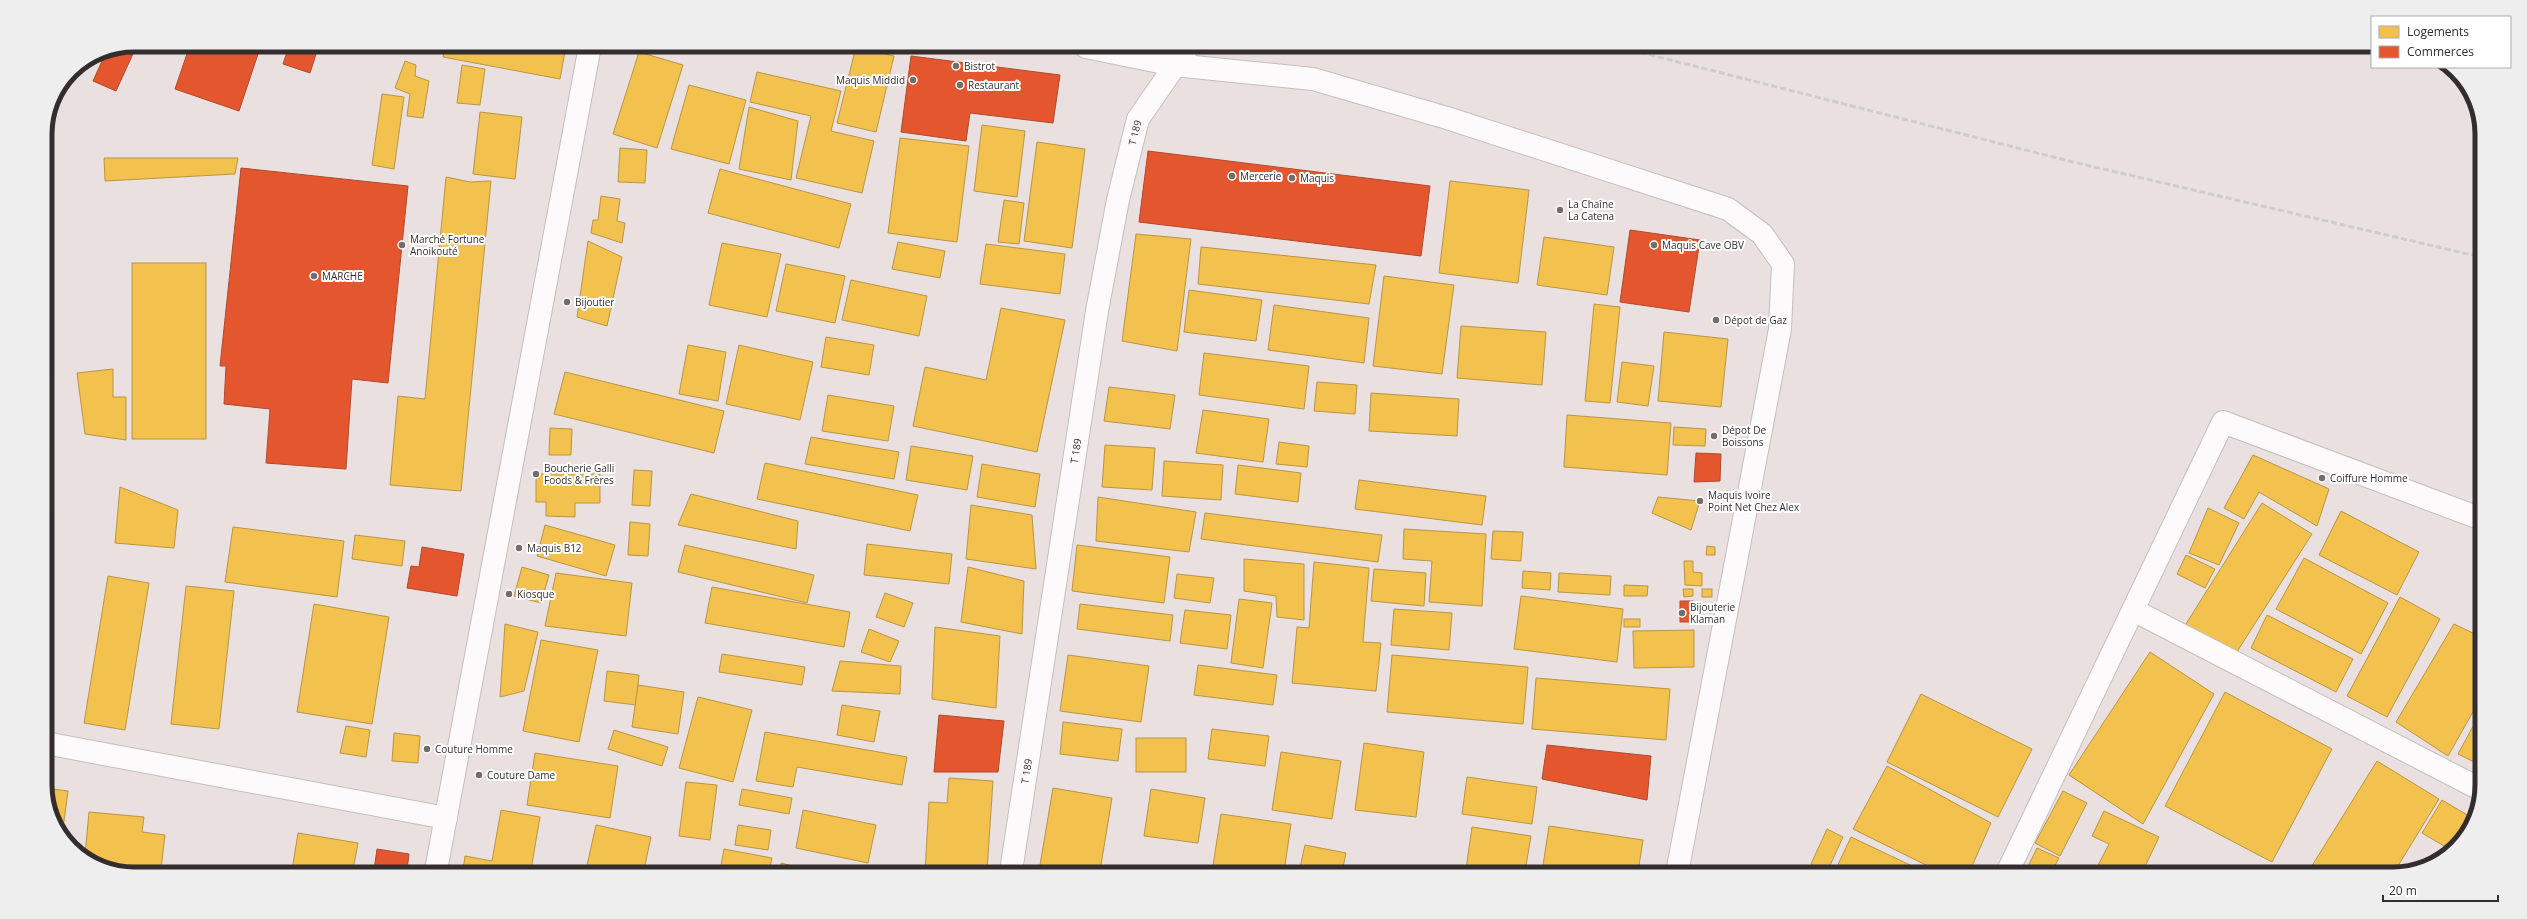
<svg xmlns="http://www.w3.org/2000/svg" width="2527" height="919" viewBox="0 0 2527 919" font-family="'Open Sans',sans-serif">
<rect width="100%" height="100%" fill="#eae0e0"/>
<g fill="#f2c14e" stroke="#b99544">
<polygon points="445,46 566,46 560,79 443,57"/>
<polygon points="856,47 894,56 876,132 837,123"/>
<polygon points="639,52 683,65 657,148 613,134"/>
<polygon points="405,61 416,65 415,76 429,81 423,118 407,116 410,94 395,88"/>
<polygon points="462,65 485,69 480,105 457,103"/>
<polygon points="757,72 841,91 831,131 874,141 862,193 796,178 811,116 750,102"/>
<polygon points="689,85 746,100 729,164 671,149"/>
<polygon points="382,94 404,97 394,169 372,165"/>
<polygon points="749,107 798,121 791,180 739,169"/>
<polygon points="480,112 522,117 515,179 473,174"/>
<polygon points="982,125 1025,131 1017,197 974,191"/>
<polygon points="900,138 969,146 957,242 888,233"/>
<polygon points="1037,142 1085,149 1072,248 1024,241"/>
<polygon points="620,148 647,150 645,183 618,182"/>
<polygon points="104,158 238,158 235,174 105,181"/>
<polygon points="720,169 851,204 839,248 708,213"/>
<polygon points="446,177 470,182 491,181 461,491 390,485 398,396 425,399"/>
<polygon points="1450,181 1529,190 1518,283 1439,273"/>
<polygon points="601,196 620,199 617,221 625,223 622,243 591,233 593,220 598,220"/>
<polygon points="1004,200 1024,203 1019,244 998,242"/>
<polygon points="1136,234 1191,239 1177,351 1122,341"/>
<polygon points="1544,237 1614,247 1607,295 1537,285"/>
<polygon points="588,241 622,257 607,326 577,317"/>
<polygon points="898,242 945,251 940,278 892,269"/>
<polygon points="722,243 781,254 767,317 709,305"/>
<polygon points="986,244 1065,254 1060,294 980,284"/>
<polygon points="1201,247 1376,265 1369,304 1198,284"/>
<rect x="132" y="263" width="74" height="176"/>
<polygon points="786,264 845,276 835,323 776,311"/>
<polygon points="1384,276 1454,285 1442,374 1373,366"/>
<polygon points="851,280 927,296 919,336 842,320"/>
<polygon points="1189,290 1262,300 1256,341 1184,332"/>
<polygon points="1594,304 1620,307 1610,403 1585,401"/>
<polygon points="1274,305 1369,318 1364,363 1268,350"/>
<polygon points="1001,308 1065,320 1037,452 913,426 925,367 986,380"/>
<polygon points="1461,326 1546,332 1542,385 1457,378"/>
<polygon points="1664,332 1728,339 1721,407 1658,401"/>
<polygon points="826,337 874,345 869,375 821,367"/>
<polygon points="688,345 726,352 718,401 679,394"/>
<polygon points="739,345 813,362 800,420 726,404"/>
<polygon points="1204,353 1309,366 1304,409 1199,395"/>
<polygon points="1622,362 1654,366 1648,406 1617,402"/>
<polygon points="113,369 113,397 126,397 126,440 85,434 77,373"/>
<polygon points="565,372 724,411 714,453 554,414"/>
<polygon points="1317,382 1357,385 1355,414 1314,411"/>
<polygon points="1109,387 1175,395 1170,429 1104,421"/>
<polygon points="1371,393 1459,399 1457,436 1369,431"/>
<polygon points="828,395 894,406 888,441 822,431"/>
<polygon points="1203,410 1269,419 1263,462 1196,453"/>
<polygon points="1567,415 1671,423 1667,475 1564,467"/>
<polygon points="1674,427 1706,429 1705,446 1673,445"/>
<polygon points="550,428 572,429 571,455 549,455"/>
<polygon points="811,437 899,452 894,479 805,464"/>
<polygon points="1279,442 1309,446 1307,467 1276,464"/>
<polygon points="1105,445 1155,448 1152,490 1102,487"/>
<polygon points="911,446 973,456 967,490 906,480"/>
<polygon points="2253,455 2329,489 2317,526 2259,492 2244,519 2224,508"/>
<polygon points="1164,461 1223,465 1221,500 1162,496"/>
<polygon points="765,463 918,495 910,531 757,499"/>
<polygon points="982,464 1040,474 1035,507 977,497"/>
<polygon points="1238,465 1301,473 1298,502 1235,494"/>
<polygon points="634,470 652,471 650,506 632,505"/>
<polygon points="536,474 600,474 600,503 575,503 575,517 546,516 546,502 536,502"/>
<polygon points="1359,480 1486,496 1482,525 1355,509"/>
<polygon points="120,487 178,510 174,548 115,543"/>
<polygon points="691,494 798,521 796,549 678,525"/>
<polygon points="1098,497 1196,512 1189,552 1096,541"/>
<polygon points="1658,497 1700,501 1691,530 1652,513"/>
<polygon points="2262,503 2312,534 2233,658 2184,627"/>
<polygon points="971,505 1032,515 1036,569 966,559"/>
<polygon points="2208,508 2239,523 2219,565 2189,553"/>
<polygon points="2341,511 2419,552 2397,595 2319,555"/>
<polygon points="1205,513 1382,535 1378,562 1201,539"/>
<polygon points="630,522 650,524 648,556 628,555"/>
<polygon points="545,525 615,545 606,576 537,556"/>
<polygon points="233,527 344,541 337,597 225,582"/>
<polygon points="1404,529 1486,534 1482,606 1429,602 1432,561 1403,559"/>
<polygon points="1493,531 1523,532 1521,561 1491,559"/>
<polygon points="355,535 405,541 402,566 352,559"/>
<polygon points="867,544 952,554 949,584 864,575"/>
<polygon points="685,545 814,575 807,603 678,572"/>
<polygon points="1077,545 1170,557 1164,603 1072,591"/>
<polygon points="1707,546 1715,547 1715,555 1706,555"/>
<polygon points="2186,555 2215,569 2205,588 2177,574"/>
<polygon points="2304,558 2388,603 2361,654 2276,609"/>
<polygon points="1244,559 1304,564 1304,620 1277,617 1276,596 1244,591"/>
<polygon points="1684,561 1693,561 1693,572 1702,573 1702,586 1685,585"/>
<polygon points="1314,562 1369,568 1363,642 1381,643 1376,691 1292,683 1297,627 1309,628"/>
<polygon points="522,567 549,575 541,603 514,596"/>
<polygon points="968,567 1024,581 1022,634 961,622"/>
<polygon points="1374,569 1426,573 1424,606 1371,601"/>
<polygon points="1523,571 1551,573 1550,590 1522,588"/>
<polygon points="556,573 632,583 626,636 545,626"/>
<polygon points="1559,573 1611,576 1610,595 1558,592"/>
<polygon points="1177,574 1214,578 1210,603 1174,598"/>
<polygon points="108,576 149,583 125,730 84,723"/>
<polygon points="1624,585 1648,586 1647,596 1624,596"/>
<polygon points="186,586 234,591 219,729 171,724"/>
<polygon points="712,587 850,612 844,647 705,623"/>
<polygon points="1683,589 1693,589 1693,596 1684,597"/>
<rect x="1702" y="589" width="10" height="8"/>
<polygon points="885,593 913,603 904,627 876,617"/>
<polygon points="1521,596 1623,609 1617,662 1514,649"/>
<polygon points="2400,597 2440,619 2387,717 2347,696"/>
<polygon points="1239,599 1272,603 1263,668 1231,663"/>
<polygon points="314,604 389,617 372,724 297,712"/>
<polygon points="1080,604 1173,615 1170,641 1077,629"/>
<polygon points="1394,609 1452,613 1449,650 1391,645"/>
<polygon points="1185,610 1231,615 1227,649 1180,643"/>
<polygon points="2267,615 2353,659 2336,692 2251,648"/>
<rect x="1624" y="619" width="16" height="8"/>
<polygon points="505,624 538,632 524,691 500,697"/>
<polygon points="2454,624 2479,636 2478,703 2448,756 2396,722"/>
<polygon points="935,627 1000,636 996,708 932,699"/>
<polygon points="869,629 899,641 890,662 861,652"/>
<polygon points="1694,630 1694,667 1634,668 1633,631"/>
<polygon points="541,640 598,650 579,742 523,731"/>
<polygon points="2150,652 2214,694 2143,824 2069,775"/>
<polygon points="722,654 805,667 802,685 719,672"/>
<polygon points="1068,655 1149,666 1141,722 1060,711"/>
<polygon points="1392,655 1528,667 1523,724 1387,712"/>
<polygon points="840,661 901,666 900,694 832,691"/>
<polygon points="1198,665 1277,675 1273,705 1194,695"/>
<polygon points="607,671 639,675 636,705 604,701"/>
<polygon points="1536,678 1670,689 1666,740 1532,729"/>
<polygon points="638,685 684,692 678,734 632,727"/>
<polygon points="2225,692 2332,749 2272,862 2165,806"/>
<polygon points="1921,694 2032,749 1998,817 1887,762"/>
<polygon points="698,697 752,710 733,782 679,768"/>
<polygon points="842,705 880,711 874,742 837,735"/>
<polygon points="2478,717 2478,764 2458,754"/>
<polygon points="1063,722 1122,729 1118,761 1060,754"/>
<polygon points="346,726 370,730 366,757 340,753"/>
<polygon points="1212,729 1269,736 1265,766 1208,759"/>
<polygon points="614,730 668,747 662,766 608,749"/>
<polygon points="765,732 907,757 902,785 797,767 793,787 756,781"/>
<polygon points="394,733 420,736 418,763 392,761"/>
<rect x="1136" y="738" width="50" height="34"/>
<polygon points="1364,743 1424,752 1416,817 1355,810"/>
<polygon points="1281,752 1341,761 1332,819 1272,810"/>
<polygon points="535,753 618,766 610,818 527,805"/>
<polygon points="2377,761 2439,799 2393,874 2318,874 2310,869"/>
<polygon points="1887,766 1991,823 1969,873 1942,873 1853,829"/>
<polygon points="1467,777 1537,787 1532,824 1462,814"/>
<polygon points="949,778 993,781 987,871 925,871 929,802 947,803"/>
<polygon points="686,782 717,785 710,840 679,836"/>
<polygon points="45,788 68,791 62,836 45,792"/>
<polygon points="1053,788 1112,798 1100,871 1039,871"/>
<polygon points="742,789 792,798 789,814 739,805"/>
<polygon points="1151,789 1205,798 1198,843 1144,836"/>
<polygon points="2063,791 2087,803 2060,856 2035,843"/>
<polygon points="2442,800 2474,819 2451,850 2422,833"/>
<polygon points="501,810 540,817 531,870 463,870 465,856 492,861"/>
<polygon points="803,810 876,825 868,863 796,848"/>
<polygon points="2104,811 2159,837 2142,873 2094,873 2109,844 2092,836"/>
<polygon points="89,812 144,817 142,832 165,835 161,869 105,869 85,855"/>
<polygon points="1221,814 1291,824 1284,872 1212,872"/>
<polygon points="596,825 651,837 644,870 586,870"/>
<polygon points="738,825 771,830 768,850 735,845"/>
<polygon points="1549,826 1643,840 1638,872 1542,872"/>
<polygon points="1472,827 1531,836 1525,872 1487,872 1466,869"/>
<polygon points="1827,829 1843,837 1827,872 1811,864"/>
<polygon points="298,833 358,843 353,870 292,870"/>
<polygon points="1851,837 1927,873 1834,873"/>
<polygon points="1305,845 1346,853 1342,872 1299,872"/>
<polygon points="2037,848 2059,858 2051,873 2025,873"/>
<polygon points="724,849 772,858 769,871 720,871"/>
<polygon points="781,863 811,871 780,871"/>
</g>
<g fill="#e4572e" stroke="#af4a2e">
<polygon points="137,45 116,91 93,81 107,50"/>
<polygon points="190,45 261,45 239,111 175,89"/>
<polygon points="286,45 319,45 310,73 283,64 289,46"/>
<polygon points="911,56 1060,75 1053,123 970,113 966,141 901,132"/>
<polygon points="1148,151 1430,186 1421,256 1139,222"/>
<polygon points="241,168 408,186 388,383 352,379 346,469 266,463 270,409 224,404 226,366 220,366"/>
<polygon points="1630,230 1700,240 1689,312 1620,302"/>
<polygon points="1696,453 1721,454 1720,481 1694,482"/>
<polygon points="422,547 464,554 457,596 407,588 411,566 419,567"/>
<rect x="1680" y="601" width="13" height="21"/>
<polygon points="939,715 1004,721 998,772 934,772"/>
<polygon points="1547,745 1651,756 1647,800 1542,779"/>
<polygon points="377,849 409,854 407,870 374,870"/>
</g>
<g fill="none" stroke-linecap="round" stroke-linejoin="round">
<g stroke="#c6bebe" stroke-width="24">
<g id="street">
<polyline points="1086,47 1174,65 1313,79 1447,118 1728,209 1762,234 1783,264 1780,329 1677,873"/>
<polyline points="2133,610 2478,788"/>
<polyline points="45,743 446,818"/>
<polyline points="436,870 590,46"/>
<path id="s1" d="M1011 871 1097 311 1118 200 1138 119 1188 47"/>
<polyline points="2007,873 2223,422 2479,518"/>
</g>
</g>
<use href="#street" stroke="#fcfafa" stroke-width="22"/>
<polyline stroke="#cfcccc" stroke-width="3" stroke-dasharray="6 3" stroke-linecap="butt" points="1623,48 2069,161 2481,257"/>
</g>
<g fill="#746c6c" stroke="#fff" stroke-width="1.5">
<circle cx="956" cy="66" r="4"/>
<circle cx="913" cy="80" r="4"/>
<circle cx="960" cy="85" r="4"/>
<circle cx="1232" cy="176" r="4"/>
<circle cx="1292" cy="178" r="4"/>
<circle cx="1560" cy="210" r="4"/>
<circle cx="402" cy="245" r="4"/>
<circle cx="1654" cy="245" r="4"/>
<circle cx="314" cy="276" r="4"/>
<circle cx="567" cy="302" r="4"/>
<circle cx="1716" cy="320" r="4"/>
<circle cx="1714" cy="436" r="4"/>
<circle cx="536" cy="474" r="4"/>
<circle cx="2322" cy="478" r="4"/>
<circle cx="1700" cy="501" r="4"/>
<circle cx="519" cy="548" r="4"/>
<circle cx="509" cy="594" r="4"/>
<circle cx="1682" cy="613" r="4"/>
<circle cx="427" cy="749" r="4"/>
<circle cx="479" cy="775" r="4"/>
</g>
<g text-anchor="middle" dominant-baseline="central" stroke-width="4" stroke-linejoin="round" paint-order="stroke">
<g font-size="10" fill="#342d2e" stroke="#fff" text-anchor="start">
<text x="964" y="66">Bistrot</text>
<text x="905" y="80" text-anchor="end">Maquis Middid</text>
<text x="968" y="85">Restaurant</text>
<text x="1240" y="176">Mercerie</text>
<text x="1300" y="178">Maquis</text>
<text x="1568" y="204">La Chaîne<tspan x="1568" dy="12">La Catena</tspan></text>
<text x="410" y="239">Marché Fortune<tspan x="410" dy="12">Anoikouté</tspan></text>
<text x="1662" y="245">Maquis Cave OBV</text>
<text x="322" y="276">MARCHE</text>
<text x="575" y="302">Bijoutier</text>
<text x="1724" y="320">Dépot de Gaz</text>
<text x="1722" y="430">Dépot De<tspan x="1722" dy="12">Boissons</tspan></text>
<text x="544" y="468">Boucherie Galli<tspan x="544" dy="12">Foods &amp; Frères</tspan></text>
<text x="2330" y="478">Coiffure Homme</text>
<text x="1708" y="495">Maquis Ivoire<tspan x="1708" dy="12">Point Net Chez Alex</tspan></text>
<text x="527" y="548">Maquis B12</text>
<text x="517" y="594">Kiosque</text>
<text x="1690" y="607">Bijouterie<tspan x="1690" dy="12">Klaman</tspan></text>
<text x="435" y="749">Couture Homme</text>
<text x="487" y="775">Couture Dame</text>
</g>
<g font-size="10" fill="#342d2e" stroke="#fff">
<text stroke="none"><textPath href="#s1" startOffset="749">T 189</textPath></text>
<text stroke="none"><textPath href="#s1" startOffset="425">T 189</textPath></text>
<text stroke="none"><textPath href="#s1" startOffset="101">T 189</textPath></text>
</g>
</g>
<path d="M0 0H2527V919H0ZM134 52H2393A82 82 0 0 1 2475 134V785A82 82 0 0 1 2393 867H134A82 82 0 0 1 52 785V134A82 82 0 0 1 134 52Z" fill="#efeeee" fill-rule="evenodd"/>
<path fill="none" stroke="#342d2e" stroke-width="5" d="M134 52H2393A82 82 0 0 1 2475 134V785A82 82 0 0 1 2393 867H134A82 82 0 0 1 52 785V134A82 82 0 0 1 134 52Z"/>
<rect x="2371" y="16" width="140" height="52" fill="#ffffff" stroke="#aeabab"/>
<rect x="2379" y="26" width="20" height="12" fill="#f2c14e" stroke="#aeabab"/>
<text x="2407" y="36" font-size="12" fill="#342d2e">Logements</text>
<rect x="2379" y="46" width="20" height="12" fill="#e4572e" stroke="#aeabab"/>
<text x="2407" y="56" font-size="12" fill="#342d2e">Commerces</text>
<path d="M2383 895v6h115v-6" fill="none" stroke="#342d2e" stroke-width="2"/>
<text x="2389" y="895" font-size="12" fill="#342d2e" stroke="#ffffff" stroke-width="3" paint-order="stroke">20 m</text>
</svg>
